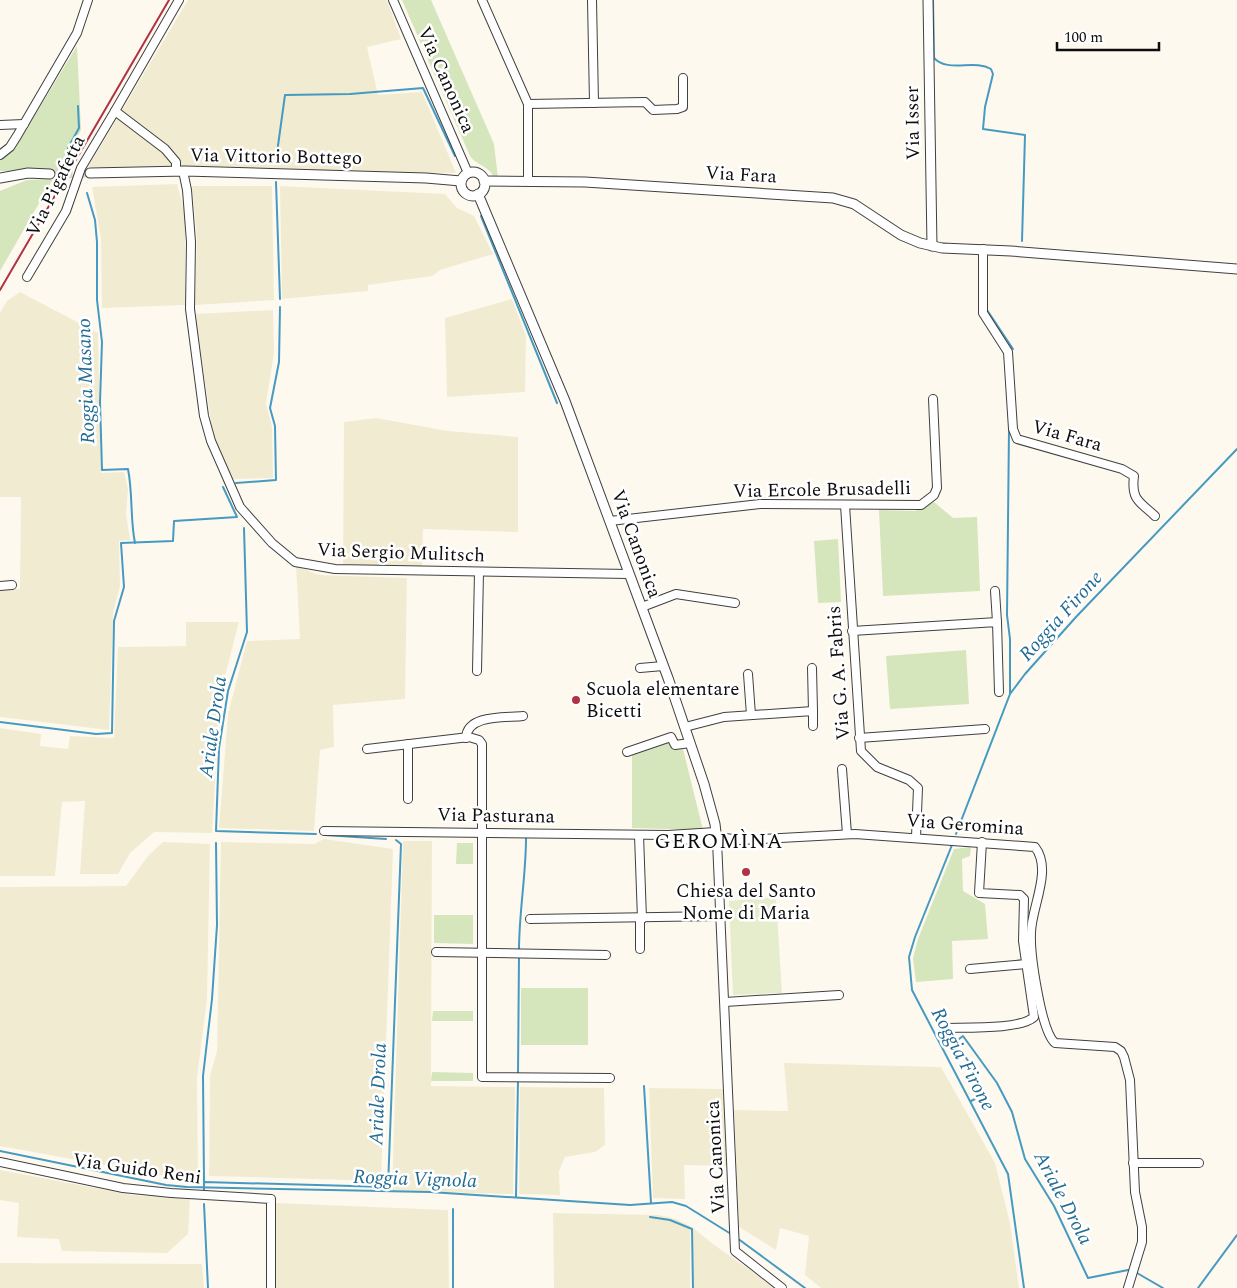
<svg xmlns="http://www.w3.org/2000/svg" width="1237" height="1288" viewBox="0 0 1237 1288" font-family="Spectral,serif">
<rect width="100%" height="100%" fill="#fef9ef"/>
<g fill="#f1ecd1">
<polygon points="188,0 387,0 401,39 367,47 378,95 422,92 456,173 88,167"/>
<polygon points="177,184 185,213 185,305 102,308 101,239 92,187"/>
<polygon points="192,186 272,186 274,300 195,305 197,239"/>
<polygon points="280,186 445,194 457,208 474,216 493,254 440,270 432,276 368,285 368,291 282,299"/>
<polygon points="20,292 98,333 101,473 124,472 128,489 126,514 130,540 119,541 120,586 113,613 109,730 0,717 0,591 20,589 21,497 0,497 0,313 7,301"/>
<polygon points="512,299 526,336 525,392 447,397 445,318"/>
<polygon points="273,310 274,353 266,403 272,427 273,478 232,479 213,435 195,314"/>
<polygon points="376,418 448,431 518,437 518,532 423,529 422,567 343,567 344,422"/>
<polygon points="296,566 319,575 407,578 405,699 333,705 334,747 320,750 314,831 219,828 228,714 247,641 300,639"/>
<polygon points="186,622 239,622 220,695 212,833 154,832 130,853 118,874 80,874 85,801 62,802 55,876 0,876 0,728 41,734 40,746 68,749 70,736 114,738 118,647 186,646"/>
<polygon points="324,839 393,849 381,1181 209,1176 210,1076 217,1051 221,842 314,844"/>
<polygon points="403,841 432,841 431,1086 515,1087 513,1194 392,1191"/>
<polygon points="163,842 210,844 207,999 197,1078 198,1182 0,1146 0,887 126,886 148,856"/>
<polygon points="784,1063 941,1067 995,1163 1010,1223 1019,1288 821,1288 805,1275 809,1236 780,1228 776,1250 739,1227 734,1110 788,1111"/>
<polygon points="520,1087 604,1088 605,1145 595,1152 565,1157 559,1171 560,1195 519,1194"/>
<polygon points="649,1088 725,1089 728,1166 684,1165 685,1199 653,1198"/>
<polygon points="0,1170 132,1195 190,1198 188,1234 167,1253 62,1251 59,1239 17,1237 19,1203 0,1200"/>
<polygon points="276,1203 448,1210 449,1288 276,1288"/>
<polygon points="553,1213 658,1215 676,1219 690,1226 690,1288 554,1288"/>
<polygon points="692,1227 713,1244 775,1288 692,1288"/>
<polygon points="0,1263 202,1264 204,1288 0,1288"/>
</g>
<g fill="#d5e5bc">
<path d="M402 0H431L494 144 498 178H494C489 165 477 166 470 156Z"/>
<polygon points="77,46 81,130 58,171 0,171 0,157 21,138"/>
<polygon points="53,179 0,271 0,191 27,180"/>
<polygon points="934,502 953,518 977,517 980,591 883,596 879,510 915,511"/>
<polygon points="838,539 841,602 818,603 814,541"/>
<polygon points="966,650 969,704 890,709 886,656"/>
<polygon points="669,741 674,748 683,749 703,830 632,828 632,753"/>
<polygon points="457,843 473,843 473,864 456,864"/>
<polygon points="971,847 970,856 962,859 963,891 985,904 988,939 952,941 953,979 916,982 913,958 918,939 954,849"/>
<polygon points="434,915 473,915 473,944 434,943"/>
<rect x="521" y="988" width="67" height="57"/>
<polygon points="433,1011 473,1011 473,1021 432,1021"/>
<polygon points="432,1072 473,1073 473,1081 431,1081"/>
</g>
<polygon fill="#e5edcd" points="776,897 782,993 733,995 729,901"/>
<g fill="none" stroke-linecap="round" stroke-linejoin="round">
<g stroke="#469ac1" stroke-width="2">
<path d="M933 0 934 58C948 73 974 59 991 69L993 74 985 107 983 129 1025 135 1022 241"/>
<polyline points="68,148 79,128 78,106"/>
<polyline points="276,160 285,95 350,94 423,88 455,156"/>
<polyline points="276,182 280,299"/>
<path d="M87 193 95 220 97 242V300L102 342 100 402 102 470 128 469C133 494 130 519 135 543"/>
<polyline points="481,216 557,403"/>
<polyline points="987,257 987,310 1013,349"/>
<polyline points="1009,429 1007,615 1010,639 1010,694"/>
<polyline points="236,483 276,480 275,426 270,408 279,362 280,307"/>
<polyline points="244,528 247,632 228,691 219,748 216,831 316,834"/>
<polyline points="0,722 96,734 112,733 114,621 124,587 121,543 173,541 174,521 237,517 223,487"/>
<polyline points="956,834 1010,694 1025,674 1076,617 1237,449"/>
<polyline points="325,835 386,839"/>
<polyline points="952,845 915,937 909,957 912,990 1008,1174 1024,1288"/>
<path d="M519 950C519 912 526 876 526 838"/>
<polyline points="518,1075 519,955"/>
<polyline points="644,1086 651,1203"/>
<path d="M971 1101 977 1098C982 1077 967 1059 955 1042L963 1036 997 1083 1012 1112 1025 1159 1054 1206 1088 1278 1128 1270"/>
<polyline points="0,1151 166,1185 187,1187 430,1192 630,1205 672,1202 686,1206 731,1234"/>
<polyline points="204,1182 203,1076 212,999 217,925 216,843"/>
<polyline points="204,1192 204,1182 388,1187 401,844 396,840"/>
<polyline points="516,1197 518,1080"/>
<polyline points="204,1204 208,1288"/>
<polyline points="650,1217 670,1220 692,1229 693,1288"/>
<polyline points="737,1238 805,1288"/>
<polyline points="1137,1273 1163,1288"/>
<polyline points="453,1288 453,1209"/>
<polyline points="1198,1288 1237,1235"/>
</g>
<polyline stroke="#dad6cd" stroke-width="9" stroke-dasharray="9 4.5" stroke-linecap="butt" points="50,174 90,173"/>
<g stroke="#404040" stroke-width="10">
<g id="minor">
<polyline points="393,0 468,173"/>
<polyline points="482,0 528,104 528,181"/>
<polyline points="592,0 594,103"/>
<polyline points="528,104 645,102 653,110 677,109 683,107 683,78"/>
<polyline points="115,111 179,0"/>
<polyline points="0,125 24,124"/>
<polyline points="0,155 10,147 17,136 77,33 88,0"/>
<polyline points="183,171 187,190 191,242 190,309 204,416 211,441 240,507 272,543 295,562 335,569 629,574"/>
<path d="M983 249V313L1008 352 1013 429 1017 439 1122 469 1134 476C1131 500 1139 501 1155 516"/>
<polyline points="27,277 66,211 81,168 115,111 165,149 176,162 176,171"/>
<polyline points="845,505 861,751 877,767 909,780 918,788 916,837"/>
<polyline points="610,521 760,504 921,505 934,495 937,488 933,399"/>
<polyline points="0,586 12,585"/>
<polyline points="995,591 997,622"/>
<polyline points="642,607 676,594 735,603"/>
<polyline points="852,631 997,622 999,692"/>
<polyline points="640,668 663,666"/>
<polyline points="812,668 813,711"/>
<polyline points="477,671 479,572"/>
<polyline points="748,674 751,715"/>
<polyline points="685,727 724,717 813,711 813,726"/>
<path d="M466 738C467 714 506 718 523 716"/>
<polyline points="859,738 985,729"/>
<polyline points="367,749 469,737 479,740 482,744 482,1077 610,1078"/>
<polyline points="627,752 671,737 675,745 690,743"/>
<polyline points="842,769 847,834"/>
<polyline points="408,799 408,744"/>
<polyline points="324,831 668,835 716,832"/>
<polyline points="639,835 642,919"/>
<polyline points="668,835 680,839 717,841 735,1251 782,1288"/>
<path d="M717 837 741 840 855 834 1035 847C1053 870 1031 908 1031 933 1030 954 1041 1031 1055 1043L1115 1047 1121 1051 1124 1057 1130 1080 1135 1192 1142 1227V1242L1128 1288"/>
<polyline points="530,919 721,916"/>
<polyline points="640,919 640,949"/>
<polyline points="436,952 606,955"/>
<polyline points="970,969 1026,964"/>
<polyline points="725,1002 839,995"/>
<path d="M943 1028C963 1027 1020 1030 1034 1017L1023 941 1024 899 1020 895 979 893 982 842"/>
<polyline points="0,1162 123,1188 171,1193 271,1199 271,1288"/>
<polyline points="1133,1163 1199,1163"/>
</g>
</g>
<g stroke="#404040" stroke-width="11">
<g id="tertiary">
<polyline points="928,0 932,246"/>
<circle cx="473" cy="184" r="12"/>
<polyline points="90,173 185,171 426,178 461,181"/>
<polyline points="0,178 28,173 50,174"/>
<polyline points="484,181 585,182 833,198 854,204 901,235 920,243 942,248 1011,251 1237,269"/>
<polyline points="478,194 565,401 668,678 704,784 715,824 717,841"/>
</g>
</g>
<use href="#minor" stroke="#fff" stroke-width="8"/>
<use href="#tertiary" stroke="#fff" stroke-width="9"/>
<polyline stroke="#b13243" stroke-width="2" points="0,290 169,0"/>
</g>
<g fill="#b13243" stroke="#fff" stroke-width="2">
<circle cx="576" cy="700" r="5"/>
<circle cx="746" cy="872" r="5"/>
</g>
<g text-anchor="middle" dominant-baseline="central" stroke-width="5" stroke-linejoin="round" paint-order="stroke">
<g font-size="19" fill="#0d0d0d" stroke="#fff">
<text transform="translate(446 80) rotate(66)">Via Canonica</text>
<text transform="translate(913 123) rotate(-91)">Via Isser</text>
<text transform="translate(276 157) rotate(1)">Via Vittorio Bottego</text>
<text transform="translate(741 175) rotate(3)">Via Fara</text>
<text transform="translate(56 186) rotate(-64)">Via Pigafetta</text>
<text transform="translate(1067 436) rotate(16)">Via Fara</text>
<text transform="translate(822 490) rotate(-1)">Via Ercole Brusadelli</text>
<text transform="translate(636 544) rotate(70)">Via Canonica</text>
<text transform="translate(401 553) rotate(2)">Via Sergio Mulitsch</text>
<text transform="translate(839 673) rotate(-94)">Via G. A. Fabris</text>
<text transform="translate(496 816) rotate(1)">Via Pasturana</text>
<text transform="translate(965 825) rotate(4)">Via Geromina</text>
<text transform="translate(716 1157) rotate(-93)">Via Canonica</text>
<text transform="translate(137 1169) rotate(8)">Via Guido Reni</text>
</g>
<g font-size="19" fill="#0d0d0d" stroke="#fff" text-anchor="start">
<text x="586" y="689">Scuola elementare<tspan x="586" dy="22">Bicetti</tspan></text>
<text x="746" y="891" text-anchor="middle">Chiesa del Santo<tspan x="746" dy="22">Nome di Maria</tspan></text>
</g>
<g font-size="20" font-style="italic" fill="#226c94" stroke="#fff">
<text transform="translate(86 381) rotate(-92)">Roggia Masano</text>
<text transform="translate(1061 616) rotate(-48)">Roggia Firone</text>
<text transform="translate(213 727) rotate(-82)">Ariale Drola</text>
<text transform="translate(963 1059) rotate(62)">Roggia Firone</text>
<text transform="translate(378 1094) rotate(-88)">Ariale Drola</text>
<text transform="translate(415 1179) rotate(2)">Roggia Vignola</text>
<text transform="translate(1063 1198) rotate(62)">Ariale Drola</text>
</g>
<g font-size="21" letter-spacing="1" fill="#0d0d0d" stroke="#fff">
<text x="719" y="842">GEROMÌNA</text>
</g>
</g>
<path d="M1057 42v8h102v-8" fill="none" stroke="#0d0d0d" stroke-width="2.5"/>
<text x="1064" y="42" font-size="15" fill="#0d0d0d" stroke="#ffffff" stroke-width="4" paint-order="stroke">100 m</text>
</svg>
